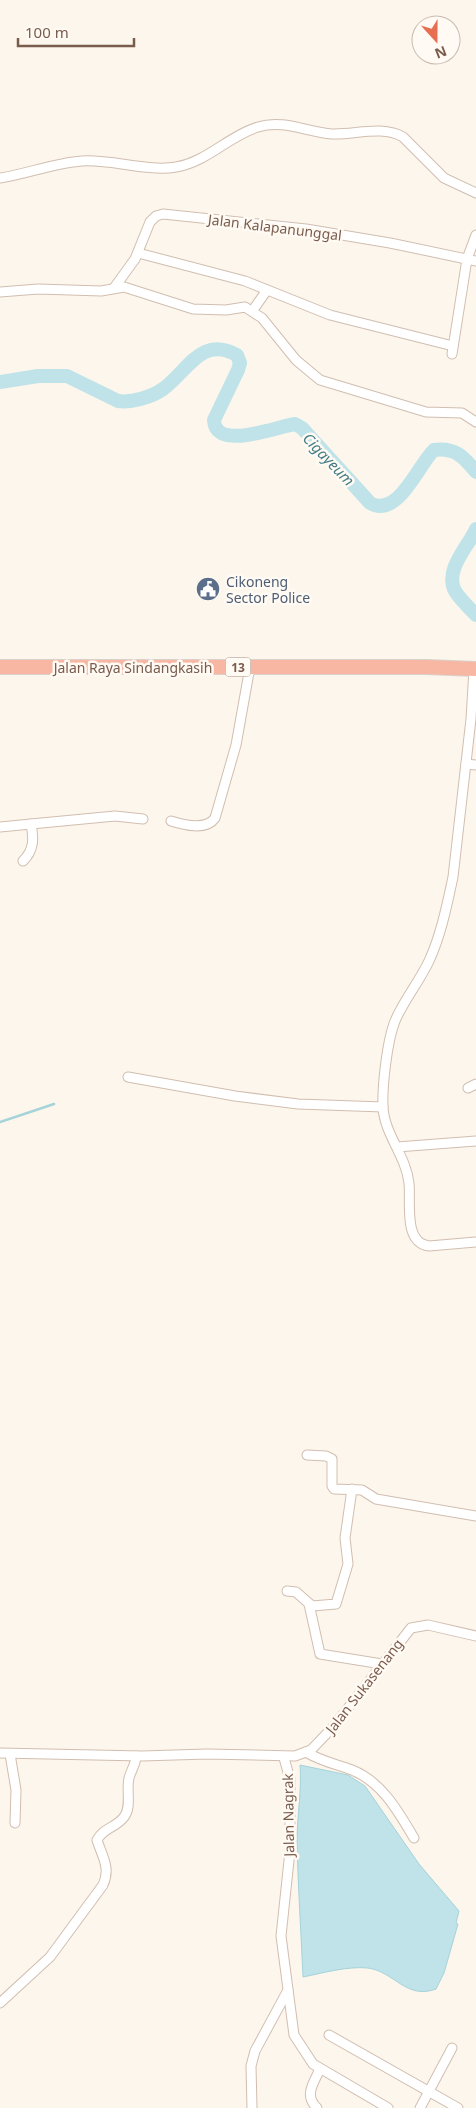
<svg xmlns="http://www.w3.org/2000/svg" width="476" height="2108" viewBox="0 0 476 2108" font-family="'Noto Sans',sans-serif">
<rect width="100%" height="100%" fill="#fdf6ec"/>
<path fill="#bfe3e8" stroke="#a5d3da" d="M300 1765 348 1775 365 1786 419 1864 459 1911 456 1923 458 1924 444 1973 436 1989C406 2000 395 1972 368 1968 347 1966 323 1973 303 1977 301 1932 298 1887 297 1842 297 1815 302 1790 300 1765Z"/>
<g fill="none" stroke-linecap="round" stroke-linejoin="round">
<polyline stroke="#a5d3da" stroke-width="2.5" points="0,1122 54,1104"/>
<g stroke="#bfe3e8" stroke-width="14">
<path d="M0 382 38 376H67L118 401C131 403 152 397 163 389 188 371 201 335 237 355L240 363 238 370 214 420C215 452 278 426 295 424L302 428 370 503C398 519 418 465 434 450 455 447 464 457 476 472"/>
<path d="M476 529C468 547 444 570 455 591 460 599 469 608 476 615"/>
</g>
<g stroke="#d1beb0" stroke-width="11">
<g id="minor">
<path d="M0 178C27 174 54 163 82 161 111 159 149 172 176 167 207 162 230 135 258 127 283 119 307 132 332 134 355 135 382 125 403 137L444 178 476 193"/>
<polyline points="138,253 245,281 330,315 453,346"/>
<polyline points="114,288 135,259 150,222 156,216 163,214 306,229 390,243 476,261"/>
<polyline points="0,292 38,289 101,291 124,287 193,309 226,310 245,307 262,318 296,360 320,380 426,412 462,413 476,422"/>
<polyline points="253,310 267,290"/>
<polyline points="452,354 467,259 476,235"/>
<path d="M474 669 471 719 453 877C447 905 441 935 429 961 419 982 404 1000 395 1021 387 1041 382 1087 383 1108 385 1135 406 1156 409 1183 411 1202 403 1243 429 1246L476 1242"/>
<polyline points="466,764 476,765"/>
<path d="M171 821C184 825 206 831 215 818L236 745 250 667"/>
<polyline points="31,824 115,816 143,819"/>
<path d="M0 827 31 824C34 839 34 850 23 861"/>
<polyline points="128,1077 235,1096 298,1104 383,1107"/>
<polyline points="468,1088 476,1084"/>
<polyline points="397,1147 476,1141"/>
<polyline points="307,1455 326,1456 332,1459 332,1486 334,1489 362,1490 376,1499 476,1516"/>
<polyline points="287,1591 296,1592 312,1606 336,1604 348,1564 345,1538 352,1489"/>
<polyline points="309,1604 320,1654 382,1664"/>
<path d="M306 1752C320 1761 336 1764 352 1770 382 1782 398 1811 414 1838"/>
<polyline points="0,1753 142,1756 207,1754 295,1756 311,1750 334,1726 411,1628 428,1625 476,1636"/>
<polyline points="10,1754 16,1790 15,1823"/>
<polyline points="284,1758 290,1779 290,1851 281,1936 294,2035 313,2064 388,2108"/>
<path d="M0 2003 50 1957 103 1885C111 1868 102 1856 97 1840 103 1828 117 1827 124 1817 132 1807 126 1790 129 1778 131 1770 136 1764 136 1756"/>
<polyline points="329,2035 458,2108"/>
<polyline points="252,2108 251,2066 255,2051 288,1990"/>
<path d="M317 2108C304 2095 313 2084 320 2069"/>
<polyline points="420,2108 452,2048"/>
</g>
</g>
<g stroke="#dad1cd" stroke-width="16">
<polyline id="highway" points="0,667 426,667 476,669"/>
</g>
<use href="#minor" stroke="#fff" stroke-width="9"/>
<use href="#highway" stroke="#f7b7a3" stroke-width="14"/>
</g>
<defs>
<g id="civic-disc" transform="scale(1.25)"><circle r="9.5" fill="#5c6f8a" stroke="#fffaf3"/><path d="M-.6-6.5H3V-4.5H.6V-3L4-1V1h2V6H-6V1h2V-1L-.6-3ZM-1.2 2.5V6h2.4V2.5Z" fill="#fff"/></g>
</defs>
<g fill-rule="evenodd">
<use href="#civic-disc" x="208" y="589"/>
</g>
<g text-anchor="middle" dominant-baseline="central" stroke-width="5" stroke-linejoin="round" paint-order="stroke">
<rect fill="#fffaf3" stroke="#a28b7f" stroke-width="1" x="225.5" y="657.5" width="25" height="19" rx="4"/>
<g font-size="12" font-weight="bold" fill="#7a5c4d">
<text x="238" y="667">13</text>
</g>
<g font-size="14" fill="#7a5c4d" stroke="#fffaf3">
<text transform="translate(275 227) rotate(7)">Jalan Kalapanunggal</text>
<text x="133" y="667">Jalan Raya Sindangkasih</text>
<text transform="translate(364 1686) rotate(-52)">Jalan Sukasenang</text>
<text transform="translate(288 1815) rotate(-91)">Jalan Nagrak</text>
</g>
<g font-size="14" fill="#4e5e75" stroke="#fffaf3" text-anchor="start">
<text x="226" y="581">Cikoneng<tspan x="226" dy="16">Sector Police</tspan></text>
</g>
<g font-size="15" font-style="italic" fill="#437c86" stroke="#fffaf3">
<text transform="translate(329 459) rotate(46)">Cigayeum</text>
</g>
</g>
<g transform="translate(436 40) rotate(159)"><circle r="24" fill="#fffaf3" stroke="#cabbb1"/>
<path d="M0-4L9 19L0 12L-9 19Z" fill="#e76f51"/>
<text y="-8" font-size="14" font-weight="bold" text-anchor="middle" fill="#7a5c4d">N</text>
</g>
<path d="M18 38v8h116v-8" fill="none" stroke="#7a5c4d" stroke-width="2.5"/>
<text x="25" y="38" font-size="15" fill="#7a5c4d" stroke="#fffaf3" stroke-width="4" paint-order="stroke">100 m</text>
</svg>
